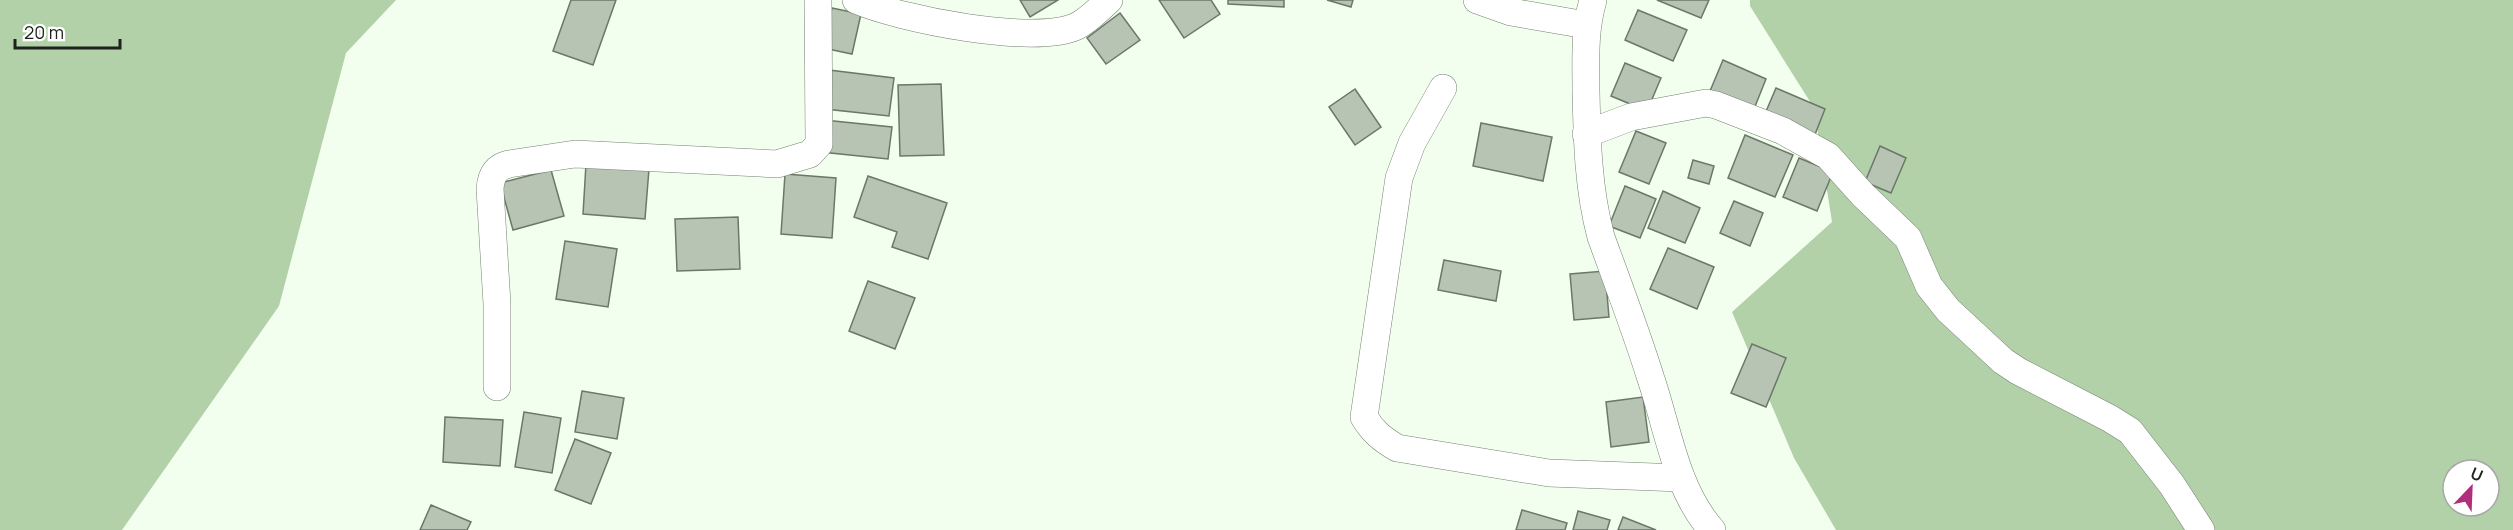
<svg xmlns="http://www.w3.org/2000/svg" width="2513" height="530" viewBox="0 0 2513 530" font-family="Manrope,sans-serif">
<rect width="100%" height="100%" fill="#f2ffee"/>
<g fill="#b2d1a8" fill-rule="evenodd">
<polygon points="0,0 396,0 346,53 279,306 122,530 0,530"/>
<path d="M1750 0H2513V530H1836L1794 458 1732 312 1832 222 1814 108 1750 6ZM2453 470H2489V506H2453Z"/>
</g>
<g fill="#b7c3b3" stroke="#6b7768" stroke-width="1.5">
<polygon points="571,0 616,0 593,65 553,51"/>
<polygon points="1020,0 1058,0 1030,17"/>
<polygon points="1159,0 1211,0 1220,14 1184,38"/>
<polygon points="1228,0 1284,0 1284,7 1228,4"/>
<polygon points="1327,0 1353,0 1351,7"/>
<polygon points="1657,0 1709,0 1701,18"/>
<polygon points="832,8 861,14 852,54 823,48"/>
<polygon points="1638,10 1687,30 1673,61 1625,40"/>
<polygon points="1120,13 1140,40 1106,64 1087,38"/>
<polygon points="1723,60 1766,79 1754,109 1710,91"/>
<polygon points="1625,63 1661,78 1647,111 1611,96"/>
<polygon points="829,70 894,78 889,116 825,109"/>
<polygon points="941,84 944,155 900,156 898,85"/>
<polygon points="1776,88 1825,109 1814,137 1764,116"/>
<polygon points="1355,89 1381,127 1355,145 1329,107"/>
<polygon points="824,120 892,127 888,159 821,152"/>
<polygon points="1481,123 1552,137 1543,181 1473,166"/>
<polygon points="1636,131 1666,143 1649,184 1619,172"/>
<polygon points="1745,135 1793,155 1775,197 1728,178"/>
<polygon points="1880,146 1906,158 1891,193 1865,182"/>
<polygon points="1799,158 1833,172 1817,211 1783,197"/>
<polygon points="1693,160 1714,166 1709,184 1688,178"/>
<polygon points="586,164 649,169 645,219 583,214"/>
<polygon points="551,170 564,216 513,230 500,183"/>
<polygon points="785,174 836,178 832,238 781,234"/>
<polygon points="868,176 947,203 928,259 892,247 897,232 854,217"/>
<polygon points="1625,186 1656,199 1640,238 1609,226"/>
<polygon points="1663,191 1700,208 1685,243 1648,228"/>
<polygon points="1734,201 1763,213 1750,246 1720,233"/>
<polygon points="738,217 740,269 677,271 675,219"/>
<polygon points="565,241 617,249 608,307 556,299"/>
<polygon points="1668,248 1714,267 1697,309 1650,289"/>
<polygon points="1444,260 1501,271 1496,301 1438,290"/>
<polygon points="1605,271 1609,317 1574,320 1570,274"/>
<polygon points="868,281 915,298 895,349 849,331"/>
<polygon points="1752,344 1786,358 1766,407 1731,393"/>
<polygon points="582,391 624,398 617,439 575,432"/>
<polygon points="1643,397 1649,442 1611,447 1606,402"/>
<polygon points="524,412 561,418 552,473 515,467"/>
<polygon points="445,417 503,420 500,466 443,462"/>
<polygon points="575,439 611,453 591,504 555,490"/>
<polygon points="431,505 471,522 467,530 420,530"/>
<polygon points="1522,510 1567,523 1565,530 1516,530"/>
<polygon points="1578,511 1610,520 1607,530 1573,530"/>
<polygon points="1623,517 1656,530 1618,530"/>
</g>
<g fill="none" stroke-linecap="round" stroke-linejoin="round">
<g stroke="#758071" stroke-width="28">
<g id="street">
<path d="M856 0C899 19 1035 46 1077 26 1089 20 1099 9 1109 0"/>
<polyline points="1477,0 1511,12 1586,25"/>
<path d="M1593 0C1584 32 1586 58 1586 91 1587 140 1588 189 1601 237 1618 284 1636 331 1651 379 1668 429 1676 490 1712 530"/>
<path d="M1443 88 1412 143 1399 178 1364 417C1373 432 1382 439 1397 448L1549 473 1681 478"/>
<polyline points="1586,134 1631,117 1706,103 1716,105 1783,131 1828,156 1863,195 1908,238 1929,286 1948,310 2003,361 2018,371 2109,418 2130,431 2172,485 2201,530"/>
<path d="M497 387V304L490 189C491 175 496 167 509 164L575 154 777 164 810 154 819 144 818 0"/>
</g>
</g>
<use href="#street" stroke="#fff" stroke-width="27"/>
</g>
<g transform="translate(2471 488) rotate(23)"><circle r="28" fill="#ffffff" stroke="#a5a7a4" stroke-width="1.5"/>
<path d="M0-4.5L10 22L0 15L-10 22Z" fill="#af2f7c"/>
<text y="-9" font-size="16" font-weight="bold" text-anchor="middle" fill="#1d221c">U</text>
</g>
<path d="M15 39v9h105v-9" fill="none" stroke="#1d221c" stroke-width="3"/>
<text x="24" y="39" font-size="18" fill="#1d221c" stroke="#ffffff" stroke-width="4.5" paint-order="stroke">20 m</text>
</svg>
